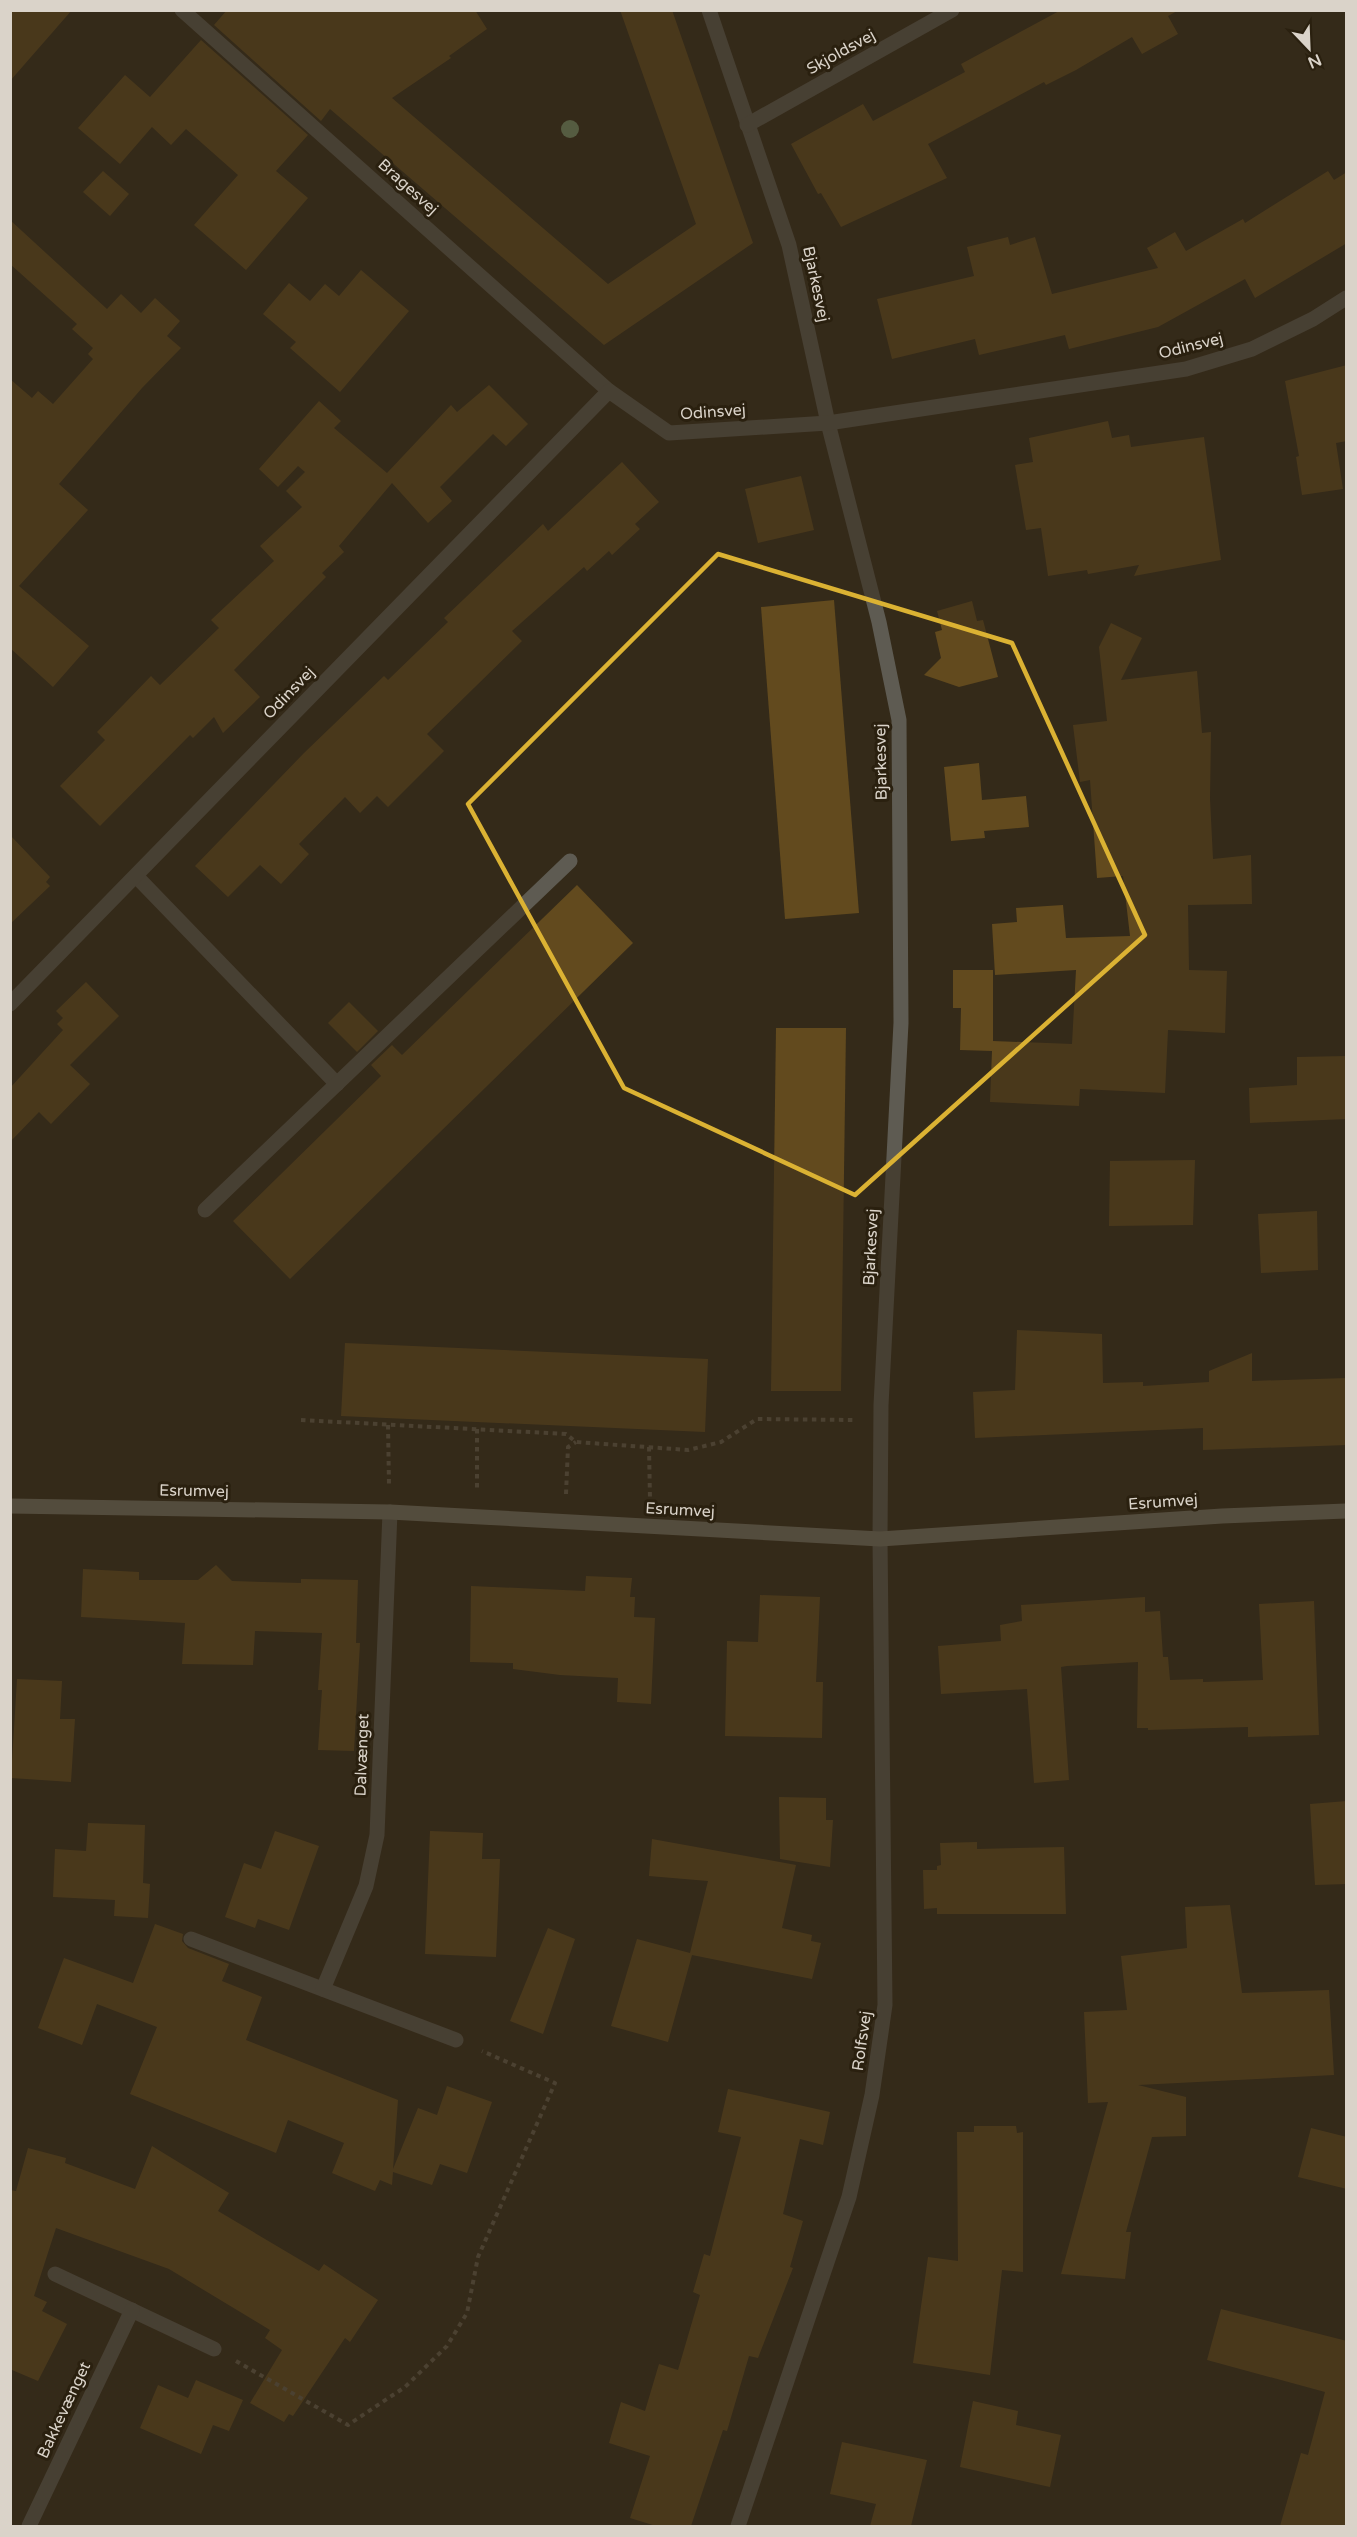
<svg xmlns="http://www.w3.org/2000/svg" width="1357" height="2537" viewBox="0 0 1357 2537" font-family="'Varela Round',sans-serif">
<rect width="100%" height="100%" fill="#342a19"/>
<g fill="#624a1e">
<polygon points="10,10 72,10 10,81"/>
<polygon points="227,10 475,10 487,29 449,56 451,58 392,98 608,284 696,224 620,10 672,10 753,243 604,345 330,109 321,121 214,25"/>
<polygon points="1061,10 1179,10 1168,16 1178,34 1142,54 1132,37 1076,70 1046,85 1044,82 928,144 947,178 841,227 821,193 818,194 791,144 863,104 873,121 965,72 961,64"/>
<polygon points="201,40 308,135 276,171 308,198 246,270 194,225 238,175 186,129 171,145 152,127 120,164 78,128 125,75 150,97"/>
<polygon points="103,171 129,194 110,216 83,192"/>
<polygon points="1328,171 1334,180 1347,172 1347,243 1255,298 1245,279 1158,327 1069,349 1065,335 979,355 975,339 892,359 877,299 974,276 967,247 1008,237 1010,245 1035,237 1052,294 1158,268 1147,248 1175,232 1186,251 1243,219 1245,223"/>
<polygon points="10,220 107,309 121,294 141,313 155,298 180,321 167,336 181,348 142,388 59,484 88,510 19,586 89,646 53,687 10,648 10,379 32,398 38,391 53,404 93,359 88,354 93,348 72,329 77,324 10,264"/>
<polygon points="361,270 409,311 340,392 290,348 296,342 263,314 289,283 310,301 325,284 339,296"/>
<polygon points="1347,365 1347,441 1336,443 1343,489 1302,495 1296,457 1299,456 1285,381"/>
<polygon points="489,385 528,424 506,446 493,434 440,487 452,501 428,523 392,483 339,546 344,552 322,573 326,577 234,670 260,697 223,733 214,717 193,738 190,735 100,826 60,786 105,740 97,732 151,676 160,685 219,628 211,620 274,561 260,546 302,507 286,491 305,472 298,466 278,487 259,469 319,401 341,421 334,428 387,473 451,405 457,412"/>
<polygon points="1108,421 1112,438 1129,435 1131,447 1204,437 1221,560 1134,576 1139,565 1088,574 1087,570 1048,576 1041,528 1026,530 1015,465 1033,462 1029,438"/>
<polygon points="622,462 659,502 635,524 640,529 612,555 609,551 587,571 584,567 512,631 522,641 427,734 444,751 388,807 377,796 360,813 345,797 299,844 309,854 281,884 260,865 228,897 195,866 304,753 384,676 388,680 448,622 444,618 543,524 548,531"/>
<polygon points="801,476 814,530 758,543 745,489"/>
<polygon points="834,600 859,913 785,919 761,607"/>
<polygon points="972,601 977,621 983,620 998,677 959,687 924,675 941,658 935,632 942,630 937,611"/>
<polygon points="1111,623 1142,638 1121,680 1197,671 1202,733 1211,732 1210,799 1213,859 1251,855 1252,904 1188,905 1189,970 1227,971 1225,1033 1168,1030 1165,1093 1080,1089 1079,1106 990,1102 992,1051 960,1050 961,1008 953,1008 953,970 993,970 993,1041 1072,1044 1076,970 995,975 992,924 1017,922 1016,908 1063,905 1066,938 1130,936 1123,876 1097,878 1090,780 1080,782 1073,725 1107,721 1099,647"/>
<polygon points="979,763 982,800 1026,796 1029,827 984,831 985,838 951,841 944,767"/>
<polygon points="10,835 50,877 46,882 50,886 10,924"/>
<polygon points="577,885 633,943 290,1279 233,1221 381,1076 371,1065 392,1045 402,1055"/>
<polygon points="86,982 119,1016 70,1065 90,1084 51,1124 39,1112 10,1142 10,1088 63,1030 57,1024 63,1018 56,1011"/>
<polygon points="349,1002 378,1031 357,1052 328,1023"/>
<polygon points="776,1028 846,1028 841,1391 771,1391"/>
<polygon points="1347,1056 1347,1119 1250,1123 1249,1088 1297,1085 1297,1057"/>
<polygon points="1195,1160 1193,1225 1109,1226 1110,1161"/>
<polygon points="1317,1211 1318,1270 1261,1273 1258,1214"/>
<polygon points="1017,1330 1102,1334 1103,1383 1143,1382 1143,1386 1209,1382 1209,1371 1252,1353 1252,1381 1347,1378 1347,1445 1203,1450 1203,1428 975,1438 973,1392 1015,1390"/>
<polygon points="345,1343 708,1359 705,1432 341,1416"/>
<polygon points="216,1565 232,1581 301,1583 301,1579 358,1580 356,1643 360,1643 354,1751 318,1750 322,1690 318,1690 322,1633 255,1631 253,1665 182,1664 185,1623 81,1617 83,1569 139,1572 139,1580 198,1580"/>
<polygon points="586,1576 632,1578 630,1597 635,1597 634,1617 655,1618 651,1704 617,1702 618,1678 560,1675 513,1669 513,1663 470,1662 471,1586 585,1591"/>
<polygon points="760,1595 820,1597 816,1682 823,1682 822,1738 725,1736 727,1641 758,1642"/>
<polygon points="1145,1597 1145,1612 1160,1611 1163,1657 1168,1657 1170,1680 1203,1679 1203,1682 1263,1680 1259,1604 1314,1601 1319,1735 1248,1737 1248,1727 1148,1730 1148,1728 1137,1728 1138,1662 1067,1666 1061,1667 1069,1780 1034,1783 1027,1689 941,1694 938,1646 1001,1641 1000,1625 1022,1621 1021,1605"/>
<polygon points="17,1679 62,1681 60,1719 75,1719 71,1782 11,1778"/>
<polygon points="779,1797 826,1798 826,1820 833,1820 830,1867 780,1859"/>
<polygon points="1347,1801 1347,1884 1315,1885 1310,1804"/>
<polygon points="88,1823 145,1825 143,1883 150,1884 148,1918 114,1916 115,1900 53,1897 55,1849 86,1851"/>
<polygon points="275,1831 319,1846 289,1930 258,1919 255,1928 225,1917 244,1863 261,1869"/>
<polygon points="430,1831 483,1833 482,1859 500,1859 496,1957 425,1954"/>
<polygon points="652,1839 796,1865 782,1928 812,1935 811,1941 821,1943 812,1979 692,1955 668,2042 611,2026 637,1939 690,1953 708,1881 649,1876"/>
<polygon points="977,1842 977,1849 1064,1847 1066,1914 937,1914 937,1908 924,1909 923,1870 937,1870 937,1866 941,1865 940,1843"/>
<polygon points="1230,1905 1242,1993 1329,1990 1334,2075 1138,2085 1186,2097 1186,2136 1152,2137 1126,2232 1131,2232 1125,2279 1061,2274 1108,2102 1088,2103 1084,2012 1127,2010 1121,1956 1187,1948 1185,1907"/>
<polygon points="155,1924 183,1934 182,1941 188,1948 229,1964 222,1981 262,1997 246,2040 398,2100 393,2169 418,2108 437,2115 447,2086 492,2102 467,2173 440,2164 432,2185 393,2172 392,2185 380,2180 375,2191 332,2173 344,2143 288,2120 276,2153 130,2094 157,2027 97,2004 82,2045 38,2028 64,1958 133,1983"/>
<polygon points="548,1928 575,1939 543,2034 510,2021"/>
<polygon points="728,2089 830,2112 823,2145 800,2139 783,2214 803,2221 790,2267 793,2268 758,2358 749,2356 727,2431 723,2430 691,2526 656,2526 630,2518 650,2456 609,2443 621,2402 645,2411 659,2364 678,2370 700,2295 693,2292 704,2254 710,2256 741,2137 718,2132"/>
<polygon points="974,2126 1016,2126 1017,2133 1023,2132 1023,2272 1002,2270 990,2375 913,2363 928,2257 958,2261 957,2132 974,2132"/>
<polygon points="1311,2128 1347,2137 1347,2189 1298,2177"/>
<polygon points="152,2146 229,2193 218,2211 319,2271 324,2264 378,2300 350,2342 345,2338 293,2416 289,2414 284,2422 250,2403 282,2350 265,2338 270,2330 169,2269 56,2228 34,2296 47,2302 42,2311 67,2324 38,2381 12,2370 10,2374 10,2190 16,2191 28,2148 66,2158 65,2163 135,2189"/>
<polygon points="1221,2309 1347,2341 1347,2526 1280,2526 1301,2453 1308,2455 1325,2392 1207,2360"/>
<polygon points="196,2380 243,2400 229,2431 213,2425 201,2454 140,2428 158,2385 188,2398"/>
<polygon points="973,2401 1018,2411 1016,2425 1061,2435 1050,2487 960,2467"/>
<polygon points="842,2442 927,2460 911,2526 870,2526 876,2504 830,2494"/>
</g>
<g fill="none" stroke-linecap="round" stroke-linejoin="round">
<g stroke="#665d4e" stroke-width="4" stroke-dasharray="4.5 4.5" stroke-linecap="butt">
<polyline points="301,1420 566,1434 576,1442 688,1450 721,1442 757,1419 853,1420"/>
<polyline points="388,1425 389,1484"/>
<polyline points="477,1429 477,1489"/>
<polyline points="649,1447 650,1499"/>
<polyline points="566,1494 568,1447 576,1442"/>
<polyline points="236,2361 348,2425 405,2387 447,2346 467,2313 478,2257 555,2083 482,2051"/>
</g>
<g stroke="#5e5b52" stroke-width="15">
<polyline points="136,876 337,1084"/>
<polyline points="205,1210 570,861"/>
</g>
<g stroke="#5e5b52" stroke-width="15">
<polyline points="182,10 609,391"/>
<polyline points="709,10 789,245 828,423 879,622 899,720 901,1023 881,1405 880,1539 885,2005 872,2095 849,2197 738,2526"/>
<polyline points="747,125 952,10"/>
<polyline points="10,1004 609,391 669,433 828,423 1186,369 1252,349 1313,319 1346,298"/>
<polyline points="191,1939 456,2040"/>
<polyline points="323,1989 366,1886 377,1835 390,1512"/>
<polyline points="55,2274 214,2349"/>
<polyline points="29,2526 132,2310"/>
</g>
<polyline stroke="#797668" stroke-width="15" points="10,1506 390,1512 880,1539 1222,1516 1346,1511"/>
</g>
<circle fill="#7d9a72" cx="570" cy="129" r="9"/>
<path d="M0 0H1357V2537H0ZM718 554 1012 643 1145 935 855 1195 624 1088 468 804Z" fill="#342a19" fill-opacity=".55" fill-rule="evenodd"/>
<path fill="none" stroke="#dbb233" stroke-width="4.5" stroke-linejoin="round" d="M718 554 1012 643 1145 935 855 1195 624 1088 468 804Z"/>
<g text-anchor="middle" dominant-baseline="central" stroke-width="6" stroke-linejoin="round" paint-order="stroke">
<g font-size="16" fill="#dad3c9" stroke="#2a200f">
<text transform="translate(841 52) rotate(-29)">Skjoldsvej</text>
<text transform="translate(408 187) rotate(42)">Bragesvej</text>
<text transform="translate(816 284) rotate(78)">Bjarkesvej</text>
<text transform="translate(1191 346) rotate(-14)">Odinsvej</text>
<text transform="translate(713 412) rotate(-4)">Odinsvej</text>
<text transform="translate(289 693) rotate(-46)">Odinsvej</text>
<text transform="translate(881 762) rotate(-91)">Bjarkesvej</text>
<text transform="translate(871 1247) rotate(-87)">Bjarkesvej</text>
<text transform="translate(194 1491) rotate(1)">Esrumvej</text>
<text transform="translate(1163 1502) rotate(-4)">Esrumvej</text>
<text transform="translate(680 1510) rotate(3)">Esrumvej</text>
<text transform="translate(362 1755) rotate(-88)">Dalvænget</text>
<text transform="translate(862 2041) rotate(-82)">Rolfsvej</text>
<text transform="translate(64 2410) rotate(-65)">Bakkevænget</text>
</g>
</g>
<rect width="1357" height="2537" fill="none" stroke="#dad3c9" stroke-width="24"/>
<g transform="translate(1309 48) rotate(157)" stroke="#2a200f" stroke-width="4.5" paint-order="stroke">
<path d="M0-4.5L10 22L0 15L-10 22Z" fill="#dad3c9"/>
<text y="-9" font-size="16" font-weight="bold" text-anchor="middle" fill="#dad3c9">N</text>
</g>
</svg>
